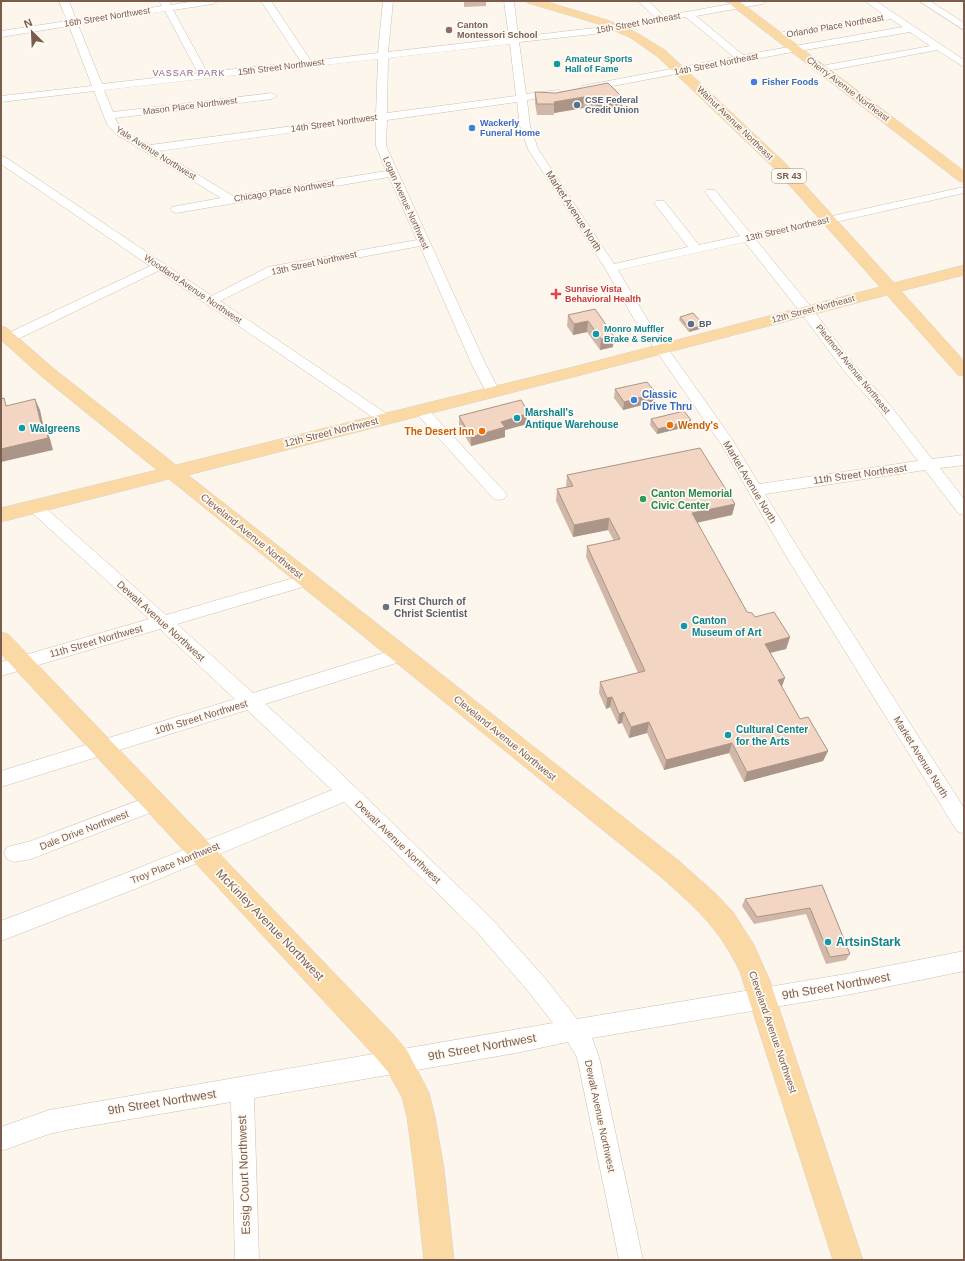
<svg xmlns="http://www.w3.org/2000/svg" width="965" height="1261" viewBox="0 0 965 1261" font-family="Helvetica,sans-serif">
<rect width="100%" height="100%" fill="#fdf6ec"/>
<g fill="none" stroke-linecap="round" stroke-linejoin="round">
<g stroke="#d1beb0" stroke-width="1">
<g id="minor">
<path d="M59 1H69L76 20 162 6 159 1H169L171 5 195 1H218L213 4 173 10 207 72 301 62 261 1H271L311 61 378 53 383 1H393L388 52 509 38 504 1H514L518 37 594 28 655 17 638 1H648L664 16 747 1H767L762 4 696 16 743 55 903 27 891 19 778 39 773 36 778 33 884 15 865 1H876L964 60V67L937 50 821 72 816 69 821 66 930 46 910 32 787 53 586 91 581 88 582 86 734 57 686 17 594 34 519 42 526 94 558 90 563 93 558 96 527 100 530 126 538 149 614 264 688 247 654 203 656 201H664L699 245 740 236 705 192 707 190H715L751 234 964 187V193L756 240 811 307 854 365 889 404 932 459 964 455V465L940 468 964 499V515L959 514 925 470 765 494 801 553 964 808V834L957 831 789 561 721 444 634 319 605 268 528 149 520 126 517 102 387 120 386 146 486 365 500 392 498 395 493 396 488 395 486 392 472 365 420 246 276 273 220 301 390 416 392 419 390 422 385 424 380 422 158 271 14 341H4L2 338 4 335 150 266 1 164V156L5 157 212 296 268 267 417 240 389 177 176 213 172 211 170 209 172 207 221 198 116 134 107 124 94 91 1 102V96L92 86 69 26 1 37V31L67 21ZM165 11 198 73 102 84 78 25ZM510 44 516 96 387 113 388 58ZM378 59 376 115 150 145C138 138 120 132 115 118L272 99 277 96 272 93 113 112 104 90ZM376 121V146L386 171 233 196 159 151ZM745 242 801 313 844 371 879 410 918 461 759 484 732 439 647 319 618 270Z"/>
<polygon points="919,1 930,1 964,23 964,30"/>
<polygon points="421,405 426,407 504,491 507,495 504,499 499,500 494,499 416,413 414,410 416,407"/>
<polygon points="34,501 39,502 166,615 307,574 313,576 315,580 313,584 177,624 253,693 400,648 406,650 409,655 406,660 265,704 327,760 491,918 544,977 577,1019 852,973 964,951 964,971 852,994 592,1038 599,1057 643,1260 619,1260 577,1057 568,1042 516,1053 254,1098 259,1260 235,1260 231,1102 72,1129 49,1134 1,1151 1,1127 49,1110 553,1023 528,991 477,932 344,802 135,889 1,941 1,921 121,875 332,790 247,710 1,787 1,771 235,699 160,629 1,676 1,662 149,619 29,510 26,506 29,502"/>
<polygon points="153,795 160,797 163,803 160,809 31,859 14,862 7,859 4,853 7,847 31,841"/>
</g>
</g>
<g stroke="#dad1cd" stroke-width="1">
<g id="major">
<path d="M526 1H544L610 21 639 34 666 51 785 163 894 283 964 265V275L901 291 964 361V376L958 375 887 295 581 375 188 475 679 861 715 893 733 912 754 945 770 981 863 1260H833L740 972C719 928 697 909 661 877L169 479 1 522V508L157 470 41 376 1 340V326L7 328 53 368 176 465 581 365 880 287 775 169 658 57 631 38 602 25 528 3Z"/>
<polygon points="726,1 739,1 964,171 964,182 959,181"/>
<polygon points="1,632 8,634 392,1033 408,1052 429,1093 435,1117 444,1169 454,1260 424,1260 414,1169 407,1117 402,1097 388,1072 372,1053 1,654"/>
</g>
</g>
<use href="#minor" fill="#fff" fill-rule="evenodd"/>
<use href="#major" fill="#fbd9a5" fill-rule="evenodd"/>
</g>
<g fill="#d1b7a8">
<polygon points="464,1 486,1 486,6 464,7"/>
<polygon points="535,92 623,98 622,109 595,114 583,108 554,113 554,115 537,115 535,103"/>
<polygon points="595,309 613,347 600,350 587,332 573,335 567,326 568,315"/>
<polygon points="680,317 703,328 689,332 679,320"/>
<polygon points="615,389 654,402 623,410 614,398"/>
<polygon points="527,410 527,424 505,430 505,437 471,446 459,426 459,416"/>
<polygon points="651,419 691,420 690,426 657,434 650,425"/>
<polygon points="567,475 735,504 732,515 697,523 747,612 790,637 786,649 770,652 782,687 800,719 828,751 823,761 744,782 729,753 664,770 647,733 629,738 622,723 618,724 610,707 606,709 599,693 600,682 638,673 586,557 587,546 614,541 608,530 573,537 556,501 557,489 566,487"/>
<polygon points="822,885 850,954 846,960 826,964 806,914 754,924 742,906 745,899"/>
</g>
<g fill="#aa9588">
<polygon points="584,97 583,108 554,113 554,102"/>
<polygon points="623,98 622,109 595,114 596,103"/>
<polygon points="588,321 587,332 573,335 574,324"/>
<polygon points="704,325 703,328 689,332 690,329"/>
<polygon points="614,336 613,347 600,350 601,339"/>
<polygon points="656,393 654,402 623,410 624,402"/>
<polygon points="35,399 40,410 46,438 46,427 50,439 53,450 1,462 1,449"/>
<polygon points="525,410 527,410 527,424 505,430 505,437 471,446 471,437"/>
<polygon points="691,420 690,426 657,434 658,429"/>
<polygon points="735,504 732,515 689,524 692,513"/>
<polygon points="609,518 608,530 573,537 574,525"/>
<polygon points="790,637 786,649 762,655 765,644"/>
<polygon points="785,678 781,689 778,680"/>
<polygon points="612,697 610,707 606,709 607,698"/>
<polygon points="624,712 622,723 618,724 619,714"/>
<polygon points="649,722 647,733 629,738 631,727"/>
<polygon points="732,743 729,753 664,770 666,760"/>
<polygon points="828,751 823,761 744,782 747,772"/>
</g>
<g fill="#f3d5c3" stroke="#aa9588">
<polygon points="608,83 623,98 596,103 584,97 554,102 555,104 537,104 535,92 556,93"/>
<polygon points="595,309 614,336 601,339 588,321 574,324 568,315"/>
<polygon points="693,313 704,325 690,329 680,317"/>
<polygon points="647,382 656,393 624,402 615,389"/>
<polygon points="4,398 6,406 35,399 42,428 46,427 48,438 1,449 1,399"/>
<polygon points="521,400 527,410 525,410 527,414 501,422 505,427 471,437 459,416"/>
<polygon points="684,411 691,420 658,429 651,419"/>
<polygon points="700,448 735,504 692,513 747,612 752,613 755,617 774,612 790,637 765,644 785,678 778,680 800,719 808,717 828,751 747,772 732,743 666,760 649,722 631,727 624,712 619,714 612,697 607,698 600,682 645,671 587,546 620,539 609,518 574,525 557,489 573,486 567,475"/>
<polygon points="822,885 850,954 830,957 810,908 757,917 745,899"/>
</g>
<circle fill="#8d6e63" stroke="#fffaf3" stroke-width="1.5" cx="449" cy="30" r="4"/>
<g fill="#0f9aa8" stroke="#fffaf3" stroke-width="1.5">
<circle cx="557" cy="64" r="4"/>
<circle cx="596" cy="334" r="4"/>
<circle cx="517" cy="418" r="4"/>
<circle cx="22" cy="428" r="4"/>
<circle cx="684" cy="626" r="4"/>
<circle cx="728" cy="735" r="4"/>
<circle cx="828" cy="942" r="4"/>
</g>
<g fill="#3f7fe0" stroke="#fffaf3" stroke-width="1.5">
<circle cx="754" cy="82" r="4"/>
<circle cx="472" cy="128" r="4"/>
<circle cx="634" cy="400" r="4"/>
</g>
<g fill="#5c6f8a" stroke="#fffaf3" stroke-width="1.5">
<circle cx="577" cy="105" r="4"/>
<circle cx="691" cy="324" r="4"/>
</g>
<path fill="#e0444e" stroke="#fffaf3" stroke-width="1.5" d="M554 288h4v4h4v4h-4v4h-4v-4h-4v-4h4z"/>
<g fill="#e8710a" stroke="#fffaf3" stroke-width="1.5">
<circle cx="670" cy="425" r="4"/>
<circle cx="482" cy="431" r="4"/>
</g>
<circle fill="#2e9e5b" stroke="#fffaf3" stroke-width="1.5" cx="643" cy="499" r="4"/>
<circle fill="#6b7280" stroke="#fffaf3" stroke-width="1.5" cx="386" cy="607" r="4"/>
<g text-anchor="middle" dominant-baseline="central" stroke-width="3.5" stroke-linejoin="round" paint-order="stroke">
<g font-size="9" fill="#7a5c4d" stroke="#fffaf3">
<text transform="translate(107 17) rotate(-9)">16th Street Northwest</text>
<text transform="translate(638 23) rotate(-10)">15th Street Northeast</text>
<text transform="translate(835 26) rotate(-10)">Orlando Place Northeast</text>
<text transform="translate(716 64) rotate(-11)">14th Street Northeast</text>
<text transform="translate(281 67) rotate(-7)">15th Street Northwest</text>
<text transform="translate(848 89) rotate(37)">Cherry Avenue Northeast</text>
<text transform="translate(190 106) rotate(-7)">Mason Place Northwest</text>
<text transform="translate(334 123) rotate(-8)">14th Street Northwest</text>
<text transform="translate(735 123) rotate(44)">Walnut Avenue Northeast</text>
<text transform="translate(156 153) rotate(32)">Yale Avenue Northwest</text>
<text transform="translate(284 191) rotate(-9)">Chicago Place Northwest</text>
<text transform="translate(406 203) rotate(66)">Logan Avenue Northwest</text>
<text transform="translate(787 229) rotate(-13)">13th Street Northeast</text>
<text transform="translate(314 263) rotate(-12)">13th Street Northwest</text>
<text transform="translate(193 289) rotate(34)">Woodland Avenue Northwest</text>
<text transform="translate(813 309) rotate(-15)">12th Street Northeast</text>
<text transform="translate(853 369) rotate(51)">Piedmont Avenue Northeast</text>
</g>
<g font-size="9" font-weight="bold" fill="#785e54" stroke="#fffaf3" text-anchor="start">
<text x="457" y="25">Canton<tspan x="457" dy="10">Montessori School</tspan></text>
</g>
<g font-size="9" font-weight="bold" fill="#0d838f" stroke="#fffaf3" text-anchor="start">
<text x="565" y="59">Amateur Sports<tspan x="565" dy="10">Hall of Fame</tspan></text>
<text x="604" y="329">Monro Muffler<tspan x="604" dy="10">Brake &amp; Service</tspan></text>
</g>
<g font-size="9" letter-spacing="1" fill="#846695" stroke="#fffaf3">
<text x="189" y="73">VASSAR PARK</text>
</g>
<g font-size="9" font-weight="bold" fill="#366cbe" stroke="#fffaf3" text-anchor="start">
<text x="762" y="82">Fisher Foods</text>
<text x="480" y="123">Wackerly<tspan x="480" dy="10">Funeral Home</tspan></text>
</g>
<g font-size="9" font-weight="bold" fill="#4e5e75" stroke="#fffaf3" text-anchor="start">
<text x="585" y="100">CSE Federal<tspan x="585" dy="10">Credit Union</tspan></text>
<text x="699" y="324">BP</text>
</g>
<rect fill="#fffaf3" stroke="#a28b7f" stroke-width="1" x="772" y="169" width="34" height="14" rx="3"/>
<g font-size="9" font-weight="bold" fill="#7a5c4d">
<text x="789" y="176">SR 43</text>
</g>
<g font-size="9" font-weight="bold" fill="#be3a42" stroke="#fffaf3" text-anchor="start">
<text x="565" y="289">Sunrise Vista<tspan x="565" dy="10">Behavioral Health</tspan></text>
</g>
<g font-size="10" fill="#7a5c4d" stroke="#fffaf3">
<text transform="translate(574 211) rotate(57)">Market Avenue North</text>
<text transform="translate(331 432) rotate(-14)">12th Street Northwest</text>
<text transform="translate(860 474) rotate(-8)">11th Street Northeast</text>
<text transform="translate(750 482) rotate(59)">Market Avenue North</text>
<text transform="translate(252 536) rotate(39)">Cleveland Avenue Northwest</text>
<text transform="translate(161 621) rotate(42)">Dewalt Avenue Northwest</text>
<text transform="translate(96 641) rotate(-16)">11th Street Northwest</text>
<text transform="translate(201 717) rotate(-17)">10th Street Northwest</text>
<text transform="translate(505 738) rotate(39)">Cleveland Avenue Northwest</text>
<text transform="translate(921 757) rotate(58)">Market Avenue North</text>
<text transform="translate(84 830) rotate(-21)">Dale Drive Northwest</text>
<text transform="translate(398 842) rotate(44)">Dewalt Avenue Northwest</text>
<text transform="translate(175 863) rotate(-22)">Troy Place Northwest</text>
<text transform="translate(773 1032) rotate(71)">Cleveland Avenue Northwest</text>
<text transform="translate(600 1116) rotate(78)">Dewalt Avenue Northwest</text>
</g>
<g font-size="10" font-weight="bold" fill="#366cbe" stroke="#fffaf3" text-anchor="start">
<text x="642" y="394">Classic<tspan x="642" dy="12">Drive Thru</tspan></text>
</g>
<g font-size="10" font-weight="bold" fill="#0d838f" stroke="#fffaf3" text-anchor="start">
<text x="525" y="412">Marshall's<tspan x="525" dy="12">Antique Warehouse</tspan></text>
<text x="30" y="428">Walgreens</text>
<text x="692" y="620">Canton<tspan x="692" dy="12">Museum of Art</tspan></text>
<text x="736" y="729">Cultural Center<tspan x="736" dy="12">for the Arts</tspan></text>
</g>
<g font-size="10" font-weight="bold" fill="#c56008" stroke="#fffaf3" text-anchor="start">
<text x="678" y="425">Wendy's</text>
<text x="474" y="431" text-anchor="end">The Desert Inn</text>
</g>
<g font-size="10" font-weight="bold" fill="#27864d" stroke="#fffaf3" text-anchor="start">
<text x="651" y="493">Canton Memorial<tspan x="651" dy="12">Civic Center</tspan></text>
</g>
<g font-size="10" font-weight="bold" fill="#5b616d" stroke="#fffaf3" text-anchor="start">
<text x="394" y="601">First Church of<tspan x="394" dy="12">Christ Scientist</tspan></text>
</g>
<g font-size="12" fill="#7a5c4d" stroke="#fffaf3">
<text transform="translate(270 925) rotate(46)">McKinley Avenue Northwest</text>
<text transform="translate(836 986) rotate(-10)">9th Street Northwest</text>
<text transform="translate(482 1047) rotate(-10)">9th Street Northwest</text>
<text transform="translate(162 1102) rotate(-9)">9th Street Northwest</text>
<text transform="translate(244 1175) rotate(-92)">Essig Court Northwest</text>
</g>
<g font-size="12" font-weight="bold" fill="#0d838f" stroke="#fffaf3" text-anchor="start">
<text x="836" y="942">ArtsinStark</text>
</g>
</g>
<rect width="965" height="1261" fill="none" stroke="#7a5c4d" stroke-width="4"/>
<g transform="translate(32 32) rotate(336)" stroke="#fffaf3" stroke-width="3" paint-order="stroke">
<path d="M0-3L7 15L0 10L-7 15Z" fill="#7a5c4d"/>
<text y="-6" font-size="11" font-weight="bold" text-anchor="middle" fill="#7a5c4d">N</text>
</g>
</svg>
